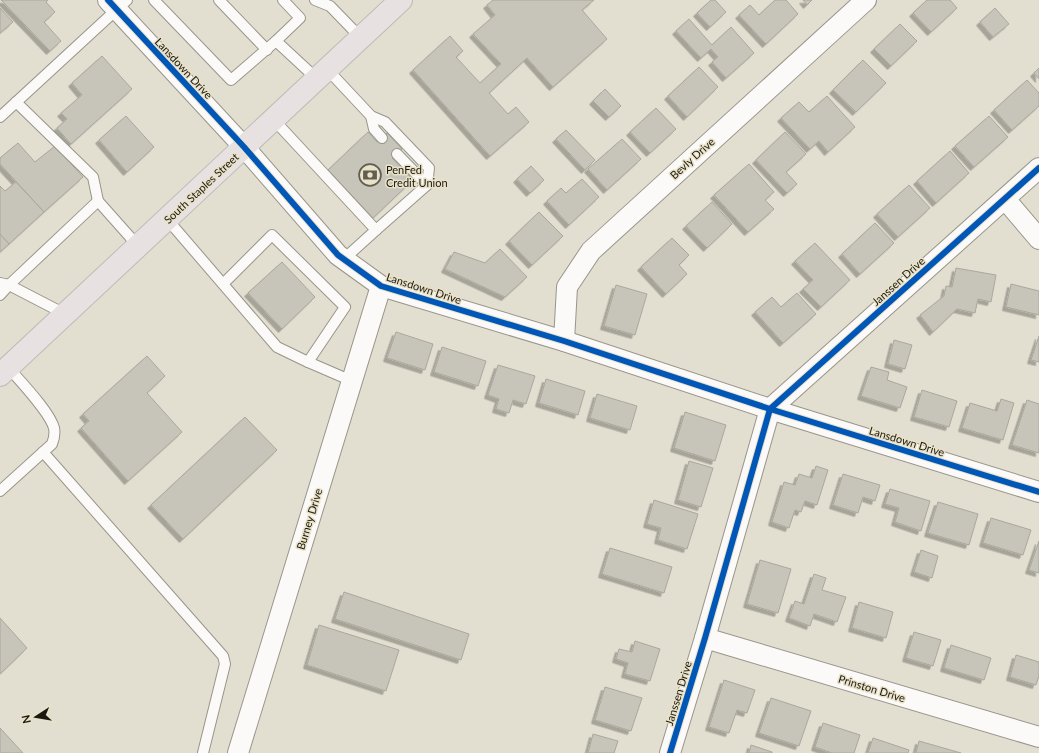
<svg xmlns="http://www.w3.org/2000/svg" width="1039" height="753" viewBox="0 0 1039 753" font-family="Lato,sans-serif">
<defs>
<filter id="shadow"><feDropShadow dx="-3.5" dy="3.5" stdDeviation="0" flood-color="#0004"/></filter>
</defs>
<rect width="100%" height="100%" fill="#e2ded0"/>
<g fill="#c7c4b9" stroke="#aaa89d" filter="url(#shadow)">
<polygon points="1,0 48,0 46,2 55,12 44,22 61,41 50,51"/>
<polygon points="493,0 594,0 582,10 607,39 553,87 527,58 489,93 508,114 516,107 529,122 490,156 413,70 450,36 463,51 456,57 480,83 501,64 473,34 495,15 487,5"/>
<polygon points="711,0 715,0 726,12 710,27 697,13"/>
<polygon points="775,0 786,0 798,14 766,44 739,15 750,5 759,15"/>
<polygon points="803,0 812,0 807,5"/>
<polygon points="927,0 950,0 957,8 931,32 913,13"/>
<polygon points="0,8 13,22 0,33"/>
<polygon points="995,8 1009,24 993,37 980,22"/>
<polygon points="689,19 712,45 731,27 754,53 726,78 712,62 718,57 711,49 701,58 676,31"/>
<polygon points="900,24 917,41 891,66 874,49"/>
<polygon points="102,56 132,89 71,144 57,128 67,119 61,113 82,95 72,83"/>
<polygon points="863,60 886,83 856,112 833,90"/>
<polygon points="699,67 718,87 687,117 668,96"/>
<polygon points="1039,68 1039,79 1034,73"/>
<polygon points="1027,80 1039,93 1039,106 1012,130 994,110"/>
<polygon points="605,89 621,106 609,117 593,101"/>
<polygon points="827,96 855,127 828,152 819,141 810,149 781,118 799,102 809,112"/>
<polygon points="656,108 676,129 650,153 630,132"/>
<polygon points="126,116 154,147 127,172 99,140"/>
<polygon points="989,116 1008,137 974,167 955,146"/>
<polygon points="566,130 595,160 585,170 556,139"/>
<polygon points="368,132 377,142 387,133 402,149 392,158 413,180 373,218 328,170"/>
<polygon points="785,132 806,154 786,172 797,184 787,193 756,160"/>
<polygon points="622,139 641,159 607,190 588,169"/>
<polygon points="18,143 35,162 55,146 83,177 44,212 0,164 0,158"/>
<polygon points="950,151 969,173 936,203 917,181"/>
<polygon points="749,164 774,192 765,200 774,209 748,232 714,195"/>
<polygon points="531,166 544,180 530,193 517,179"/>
<polygon points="582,179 599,197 569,225 547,201 561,188 566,193"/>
<polygon points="16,182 44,212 9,244 0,234 0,186 5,191"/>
<polygon points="909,185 930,208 898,237 877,214"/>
<polygon points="712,202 732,224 707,248 686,226"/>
<polygon points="539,212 563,236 532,265 509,241"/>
<polygon points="875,223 894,243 860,274 842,254"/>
<polygon points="0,234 9,244 0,252"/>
<polygon points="672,238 689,255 679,265 687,274 666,294 641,267"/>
<polygon points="815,243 850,280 821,307 803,289 813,280 795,261"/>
<polygon points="500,249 527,277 505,297 445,269 454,252 485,263"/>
<polygon points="282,262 315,297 282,329 248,293"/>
<polygon points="956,268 996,275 991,302 978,299 975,313 957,309 933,332 920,315 944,296 946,286 952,287"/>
<polygon points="1011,284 1039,291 1039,315 1006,307"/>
<polygon points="616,285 647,294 635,335 604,326"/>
<polygon points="797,293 816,314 783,343 755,312 772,297 781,307"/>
<polygon points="396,332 433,344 425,370 387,358"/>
<polygon points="1039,336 1039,362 1031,360"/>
<polygon points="894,340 912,345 905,369 888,364"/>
<polygon points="442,347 486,361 478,386 434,372"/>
<polygon points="147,356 165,376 147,393 182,432 128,481 81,428 89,421 83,414"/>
<polygon points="498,365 535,376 526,404 513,400 509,413 496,409 499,399 488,395"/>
<polygon points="871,367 889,372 887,380 907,387 900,408 861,396"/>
<polygon points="546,379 585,391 578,415 539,403"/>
<polygon points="922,390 957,401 949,427 914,417"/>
<polygon points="597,394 637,406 630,430 590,418"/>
<polygon points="1001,399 1014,403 1003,440 962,428 970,403 997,411"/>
<polygon points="1027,400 1039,404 1039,453 1012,445"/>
<polygon points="685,412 726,425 715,461 674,448"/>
<polygon points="245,417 277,450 183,539 151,505"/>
<polygon points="689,461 713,468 701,507 678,500"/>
<polygon points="816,466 828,470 817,505 805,501 801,512 795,510 789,528 772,522 784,482 795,485 799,474 812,478"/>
<polygon points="843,474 880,485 875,501 863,497 858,513 833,505"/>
<polygon points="890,489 930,501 921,531 895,522 899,508 885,504"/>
<polygon points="654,500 698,514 687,549 658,540 661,528 647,524"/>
<polygon points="938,502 978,514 969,545 928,533"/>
<polygon points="991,518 1031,530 1023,555 983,543"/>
<polygon points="1039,541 1039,573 1029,570"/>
<polygon points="610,548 672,567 664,593 602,574"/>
<polygon points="921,550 938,556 932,578 914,572"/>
<polygon points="760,560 791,569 778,613 747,604"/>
<polygon points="814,574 826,578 822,590 846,597 837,622 814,614 810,626 789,618 795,601 804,604"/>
<polygon points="344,592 469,634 461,660 335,619"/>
<polygon points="859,602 893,612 886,638 852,628"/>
<polygon points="0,618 27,648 0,674"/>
<polygon points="319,625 399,650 386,691 307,665"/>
<polygon points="914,632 941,640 933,666 906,658"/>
<polygon points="635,641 660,649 650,681 625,674 628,663 616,659 619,649 632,652"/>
<polygon points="951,645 991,658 984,680 944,668"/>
<polygon points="1016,655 1039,662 1039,676 1036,685 1010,677"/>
<polygon points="724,680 755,690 747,713 737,710 729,733 709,727"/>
<polygon points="605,687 642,698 631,731 595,720"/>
<polygon points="771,698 811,711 799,746 759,733"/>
<polygon points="823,723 860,735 854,753 832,753 815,747"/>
<polygon points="0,728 23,753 0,753"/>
<polygon points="593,734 618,741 614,753 588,753"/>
<polygon points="873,738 909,750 908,753 868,753"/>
<polygon points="919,741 961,753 916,753"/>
<polygon points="751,745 772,752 772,753 749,753"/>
</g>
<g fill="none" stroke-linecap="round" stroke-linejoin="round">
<g stroke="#98958b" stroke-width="12">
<g id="lane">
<polyline points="154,0 231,80 276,41"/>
<polyline points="219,0 267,50"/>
<polyline points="283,0 300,18 276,41 317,79"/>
<polyline points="315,0 330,6 361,38"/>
<polyline points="16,102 93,177 98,201"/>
<polyline points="371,116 374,129 382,138"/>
<polyline points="0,117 127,0"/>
<polyline points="274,120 376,230 427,185 429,168 385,122 371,116 327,69"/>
<polyline points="397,154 427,185"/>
<polyline points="167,219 277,347 308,362 345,307 272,235 223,284"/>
<polyline points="344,259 376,230"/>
<polyline points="0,283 9,285 0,295"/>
<polyline points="65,314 9,285 98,201 138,246"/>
<polyline points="308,362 352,381"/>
<polyline points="43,452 223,656 225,664 203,753"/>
<path d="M0 491 52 444C54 439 55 433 54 428 50 412 20 381 8 367"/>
</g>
</g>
<g stroke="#98958b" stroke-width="22">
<g id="street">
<polyline points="108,0 244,147 338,255 381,286 564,341 770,409 1039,492"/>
<polyline points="1005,199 1039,239"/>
<polyline points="564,341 567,287 591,251 866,0"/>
<polyline points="705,638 1039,737"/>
<polyline points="238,753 381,286"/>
<polyline points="670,753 705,638 770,409 1039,168"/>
</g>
</g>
<g stroke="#bebcb6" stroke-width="24">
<polyline id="primary" points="0,375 401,0"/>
</g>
<use href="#lane" stroke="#fbfaf8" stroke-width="10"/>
<use href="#street" stroke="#fbfaf8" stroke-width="20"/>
<use href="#primary" stroke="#e7e1e1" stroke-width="22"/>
<g stroke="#e9e2c9" stroke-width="8">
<g id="cycleway">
<polyline points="108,0 244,147 338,255 381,286 564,341 770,409 1039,492"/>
<polyline points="670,753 705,638 770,409 1039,168"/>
</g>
</g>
<use href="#cycleway" stroke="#0057b8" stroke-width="6"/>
</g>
<defs>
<g id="bank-ring" transform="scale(1.15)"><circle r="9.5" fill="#e9e2c9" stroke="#615d53" stroke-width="1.5"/><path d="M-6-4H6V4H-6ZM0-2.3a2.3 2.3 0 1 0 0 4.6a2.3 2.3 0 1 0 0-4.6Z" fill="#615d53"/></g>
</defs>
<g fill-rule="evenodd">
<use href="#bank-ring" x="370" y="175"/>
</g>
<g text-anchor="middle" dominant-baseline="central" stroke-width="3" stroke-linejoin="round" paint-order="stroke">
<g font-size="11" fill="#1b1810" stroke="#e9e2c9">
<text transform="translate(184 68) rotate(47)">Lansdown Drive</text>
<text transform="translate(692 158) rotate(-42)">Bevly Drive</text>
<text transform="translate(201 188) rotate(-43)">South Staples Street</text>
<text transform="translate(898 281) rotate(-42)">Janssen Drive</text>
<text transform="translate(424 288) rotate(18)">Lansdown Drive</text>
<text transform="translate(907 441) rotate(17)">Lansdown Drive</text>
<text transform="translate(309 519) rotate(-73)">Burney Drive</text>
<text transform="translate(872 688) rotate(17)">Prinston Drive</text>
<text transform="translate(678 693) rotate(-73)">Janssen Drive</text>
</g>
<g font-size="11" fill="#1b1810" stroke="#e9e2c9" text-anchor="start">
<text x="386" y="169">PenFed<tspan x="386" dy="13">Credit Union</tspan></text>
</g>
</g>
<g transform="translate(36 717) rotate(258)" stroke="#e9e2c9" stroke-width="3" paint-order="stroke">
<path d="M0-3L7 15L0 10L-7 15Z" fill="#1b1810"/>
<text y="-6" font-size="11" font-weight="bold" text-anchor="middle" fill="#1b1810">N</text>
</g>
</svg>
